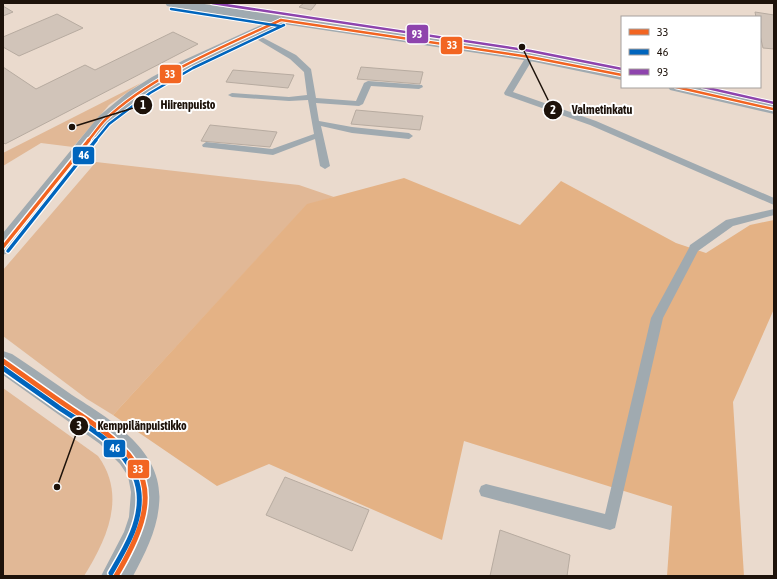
<svg xmlns="http://www.w3.org/2000/svg" width="777" height="579" viewBox="0 0 777 579" font-family="'Asap Condensed',sans-serif">
<rect width="100%" height="100%" fill="#eadacd"/>
<g fill="#e1b896">
<polygon points="141,83 109,105 73,147 41,143 3,166 3,153"/>
<polygon points="96,162 299,185 334,197 307,205 113,415 87,399 3,336 3,270"/>
<path d="M3 388 98 456C127 496 107 539 84 576H3Z"/>
</g>
<polygon fill="#e4b285" points="404,178 520,225 561,181 676,243 706,253 750,225 774,220 774,309 733,402 744,576 667,576 672,506 464,441 442,540 269,464 217,486 113,415 307,204"/>
<g fill="#d1c4b9" stroke="#b7aba0">
<polygon points="304,3 310,3 316,4 311,10 299,7"/>
<polygon points="3,6 13,12 3,16"/>
<polygon points="755,12 774,15 774,49 763,48 760,35 760,17 756,17"/>
<polygon points="57,14 83,28 19,56 3,47 3,37"/>
<polygon points="173,32 198,44 5,144 3,142 3,67 36,89 85,65 95,70"/>
<polygon points="361,67 423,72 420,84 357,79"/>
<polygon points="233,70 294,75 288,88 226,82"/>
<polygon points="356,110 423,116 420,130 351,124"/>
<polygon points="210,125 277,132 270,147 201,141"/>
<polygon points="285,477 369,510 352,551 266,515"/>
<polygon points="500,530 570,555 567,576 490,576"/>
</g>
<g fill="none" stroke-linecap="round" stroke-linejoin="round">
<g fill="#a0aab0" fill-rule="evenodd">
<polygon points="252,32 296,55 311,69 316,98 356,101 364,83 368,81 422,85 423,87 419,89 371,86 363,104 359,106 316,103 319,121 352,127 409,133 413,136 409,139 352,133 321,126 330,166 325,169 320,166 315,139 273,155 203,147 202,145 206,142 272,149 314,134 308,100 289,101 232,97 228,95 232,93 289,97 307,95 304,72 290,59 250,35 248,34"/>
<polygon points="527,55 530,55 534,57 513,92 596,121 774,198 774,205 590,125 505,95 504,93"/>
<polygon points="774,209 774,215 733,226 698,251 663,318 615,528 610,530 481,496 479,491 481,486 486,484 605,514 651,318 689,248 690,245 726,220"/>
</g>
<g fill="#a0aab0" fill-rule="evenodd">
<polygon points="281,16 530,53 622,70 622,80 530,61 283,24 194,66 162,83 140,98 111,124 10,252 3,255 3,233 99,116 128,92 152,77 184,60"/>
<polygon points="668,87 697,87 774,104 774,114 670,90"/>
<path d="M3 351 12 354C32 367 52 381 72 395 111 420 165 451 159 505 157 530 145 554 133 576H101L124 532 129 517 131 492 128 476 120 464 100 444 3 375Z"/>
</g>
<polygon fill="#a0aab0" fill-rule="evenodd" points="165,3 198,3 281,16 286,17 288,20 286,23 281,24 172,7 167,6"/>
<g stroke="#fff" stroke-width="4.5">
<g id="bus-1-far2">
<polyline points="281,20 530,57 622,75"/>
<polyline points="676,87 773,109"/>
<path d="M88 141C94 134 99 126 105 120 150 76 225 46 281 20"/>
</g>
</g>
<g stroke="#fff" stroke-width="6">
<polyline id="bus-1-far1" points="3,247 89,140"/>
</g>
<g stroke="#fff" stroke-width="8">
<path id="bus-1" d="M3 361C26 377 49 394 73 410 152 461 166 492 116 576"/>
</g>
<g stroke="#fff" stroke-width="4.5">
<g id="bus-2-far2">
<polyline points="171,9 280,26"/>
<polyline points="95,141 109,124 150,93 193,68 284,25"/>
</g>
</g>
<g stroke="#fff" stroke-width="6">
<polyline id="bus-2-far1" points="8,251 96,140"/>
</g>
<g stroke="#fff" stroke-width="8">
<path id="bus-2" d="M3 368C21 381 40 394 58 407 89 428 135 451 139 493 142 522 125 549 111 573"/>
</g>
<g stroke="#fff" stroke-width="4.5">
<g id="bus-3">
<polyline points="212,3 531,51 622,69"/>
<polyline points="703,87 774,103"/>
</g>
</g>
<use href="#bus-1-far2" stroke="#f26522" stroke-width="2.5"/>
<use href="#bus-1-far1" stroke="#f26522" stroke-width="3.5"/>
<use href="#bus-1" stroke="#f26522" stroke-width="5"/>
<use href="#bus-2-far2" stroke="#0065bd" stroke-width="2.5"/>
<use href="#bus-2-far1" stroke="#0065bd" stroke-width="3.5"/>
<use href="#bus-2" stroke="#0065bd" stroke-width="5"/>
<use href="#bus-3" stroke="#8e44ad" stroke-width="2.5"/>
</g>
<path fill="none" stroke="#1d120a" stroke-width="1.5" d="M72 127L143 105M522 47L553 110M57 487L79 426"/>
<g fill="#1d120a" stroke="#fff" stroke-width="1.5">
<circle cx="72" cy="127" r="4"/>
<circle cx="522" cy="47" r="4"/>
<circle cx="57" cy="487" r="4"/>
<circle cx="143" cy="105" r="10"/>
<circle cx="553" cy="110" r="10"/>
<circle cx="79" cy="426" r="10"/>
</g>
<g font-size="12" text-anchor="middle" font-weight="bold" fill="#fff">
<text x="143" y="109">1</text>
<text x="553" y="114">2</text>
<text x="79" y="430">3</text>
</g>
<g font-size="12" text-anchor="middle" font-weight="bold" fill="#1d120a" stroke="#fff" stroke-width="4" stroke-linejoin="round" paint-order="stroke">
<text x="188" y="109">Hiirenpuisto</text>
<text x="602" y="114">Valmetinkatu</text>
<text x="142" y="430">Kemppilänpuistikko</text>
</g>
<g stroke="#fff" stroke-width="1.5">
<rect x="406" y="24" width="23" height="20" rx="4" fill="#8e44ad"/>
<rect x="440" y="36" width="23" height="19" rx="4" fill="#f26522"/>
<rect x="159" y="64" width="23" height="20" rx="4" fill="#f26522"/>
<rect x="72" y="146" width="23" height="19" rx="4" fill="#0065bd"/>
<rect x="103" y="439" width="23" height="19" rx="4" fill="#0065bd"/>
<rect x="127" y="459" width="23" height="20" rx="4" fill="#f26522"/>
</g>
<g font-size="11" text-anchor="middle" font-weight="bold" fill="#fff">
<text x="417" y="38">93</text>
<text x="452" y="49">33</text>
<text x="170" y="78">33</text>
<text x="84" y="159">46</text>
<text x="115" y="452">46</text>
<text x="138" y="473">33</text>
</g>
<rect width="777" height="579" fill="none" stroke="#1d120a" stroke-width="8"/>
<rect x="621" y="16" width="140" height="72" fill="#ffffff" stroke="#a5a09d"/>
<rect x="629" y="29" width="20" height="6" fill="#f26522" stroke="#a5a09d"/>
<text x="657" y="36" font-size="12" fill="#1d120a">33</text>
<rect x="629" y="49" width="20" height="6" fill="#0065bd" stroke="#a5a09d"/>
<text x="657" y="56" font-size="12" fill="#1d120a">46</text>
<rect x="629" y="69" width="20" height="6" fill="#8e44ad" stroke="#a5a09d"/>
<text x="657" y="76" font-size="12" fill="#1d120a">93</text>
</svg>
